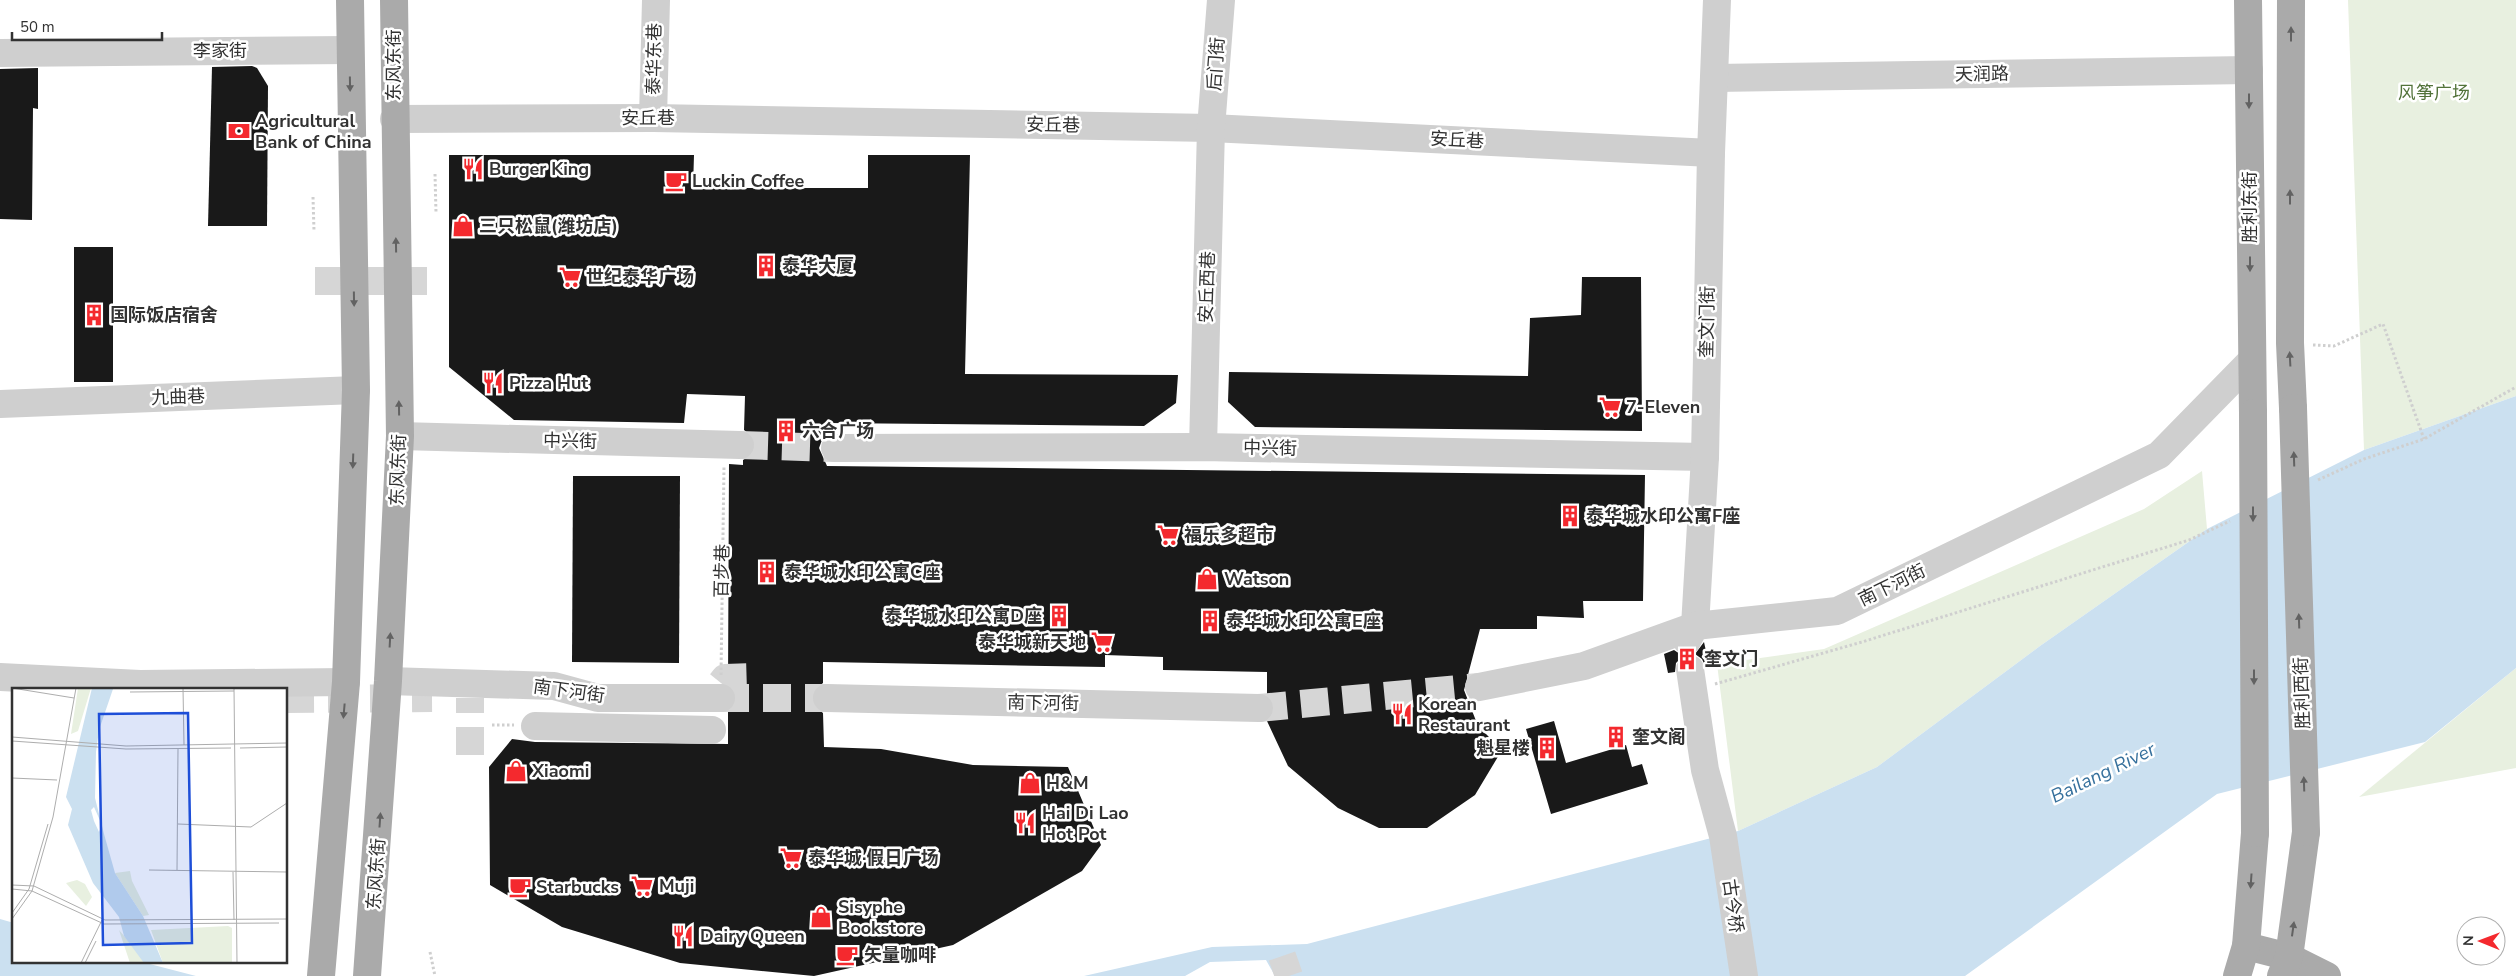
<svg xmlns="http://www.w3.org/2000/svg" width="2516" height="976" viewBox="0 0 2516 976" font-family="'Nunito Sans','Noto Sans SC',sans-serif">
<rect width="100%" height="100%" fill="#fff"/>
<g fill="#e8f0e0">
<polygon points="2348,0 2516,0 2516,396 2364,450"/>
<polygon points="2202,471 2207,529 2040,646 1877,767 1738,831 1717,664 1824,649 2144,509"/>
<polygon points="2516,668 2516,768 2359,797"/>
</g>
<g fill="#cbe0f0">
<polygon points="2516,396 2516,668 2425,742 2217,794 1965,976 1275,976 1266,960 1210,962 1185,976 1084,976 1212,947 1307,944 1738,831 1877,767 2040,646 2207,529 2364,450"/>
<polygon points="0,919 14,923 14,962 142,962 196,976 0,976"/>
</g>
<g fill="#191919">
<polygon points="252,66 257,68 268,86 267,226 208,226 212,67"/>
<polygon points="38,68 38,109 33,108 32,220 0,219 0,69"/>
<polygon points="449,155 694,155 693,188 868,188 868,155 970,155 965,374 1178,375 1176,403 1144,426 828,423 828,434 822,440 819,448 827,466 1645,475 1643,601 1583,601 1584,618 1537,616 1537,629 1480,629 1464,690 1478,726 1502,750 1475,795 1427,828 1379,828 1338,808 1288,766 1267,721 1273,716 1275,708 1272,700 1267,695 1267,672 1163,670 1163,657 1105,655 1105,667 823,662 823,683 814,690 811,698 814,706 823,713 824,747 881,749 973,765 1068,767 1101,845 1082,871 953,945 814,976 680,963 562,927 490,885 489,767 512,739 535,742 728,744 728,712 734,706 737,698 735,691 728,684 729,464 743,465 743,460 753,454 756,445 753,437 744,430 745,396 687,394 684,423 514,420 449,367"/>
<rect x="74" y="247" width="39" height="135"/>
<polygon points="1582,277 1641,277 1642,431 1255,427 1228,402 1229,372 1528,376 1530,318 1581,315"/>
<polygon points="573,476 680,476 679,663 572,662"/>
<polygon points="1704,642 1709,665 1705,666 1702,659 1695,654"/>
<polygon points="1674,650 1683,656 1676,663 1675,672 1668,673 1664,654"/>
<polygon points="1554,721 1566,763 1626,745 1632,767 1642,764 1648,784 1551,814 1526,729"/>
</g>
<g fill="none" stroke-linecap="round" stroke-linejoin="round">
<g stroke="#d6d6d6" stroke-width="28" stroke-dasharray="28 14" stroke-linecap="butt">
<polyline points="315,281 437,281"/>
<polyline points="740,445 835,448"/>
<polyline points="721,683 725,678 758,677"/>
<polyline points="721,698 827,698"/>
<polyline points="286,699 432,698"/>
<polyline points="1259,708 1479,687"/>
<polyline points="470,755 470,698"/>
<polyline points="1282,956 1289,976"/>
</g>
<g stroke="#cfcfcf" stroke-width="3" stroke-dasharray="2.5 2.5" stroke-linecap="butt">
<polyline points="435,174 436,213"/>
<polyline points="313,197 314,231"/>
<polyline points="2313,345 2334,346 2383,324 2424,439"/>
<polyline points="2318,480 2364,459 2424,439 2516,387"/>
<polyline points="721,675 724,466"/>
<polyline points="1715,684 1862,642 2189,540 2230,521"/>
<polyline points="492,725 514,725"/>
<polyline points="430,952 435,976"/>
</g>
<g stroke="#cfcfcf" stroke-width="28">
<polyline points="0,53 350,50"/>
<polyline points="1715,78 2249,70"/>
<polyline points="653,118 656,0"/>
<polyline points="394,119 653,118 1211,128 1711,153"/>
<polyline points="0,404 356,390"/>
<polyline points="400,436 740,445"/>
<polyline points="1203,447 1211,128 1221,0"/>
<polyline points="835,448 1203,447 1705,457"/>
<polyline points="1687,641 1695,626 1705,457 1711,153 1717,0"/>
<polyline points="1690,669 1705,770 1723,836 1744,976"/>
<polyline points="0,677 140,684 346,682"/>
<polyline points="388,681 554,686 598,698 721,698"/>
<polyline points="1479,687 1584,666 1695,626 1837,611 2159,455 2251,361"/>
<polyline points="827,698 1259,708"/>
<polyline points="535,726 712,730"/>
</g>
<g stroke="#aaa" stroke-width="28">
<polyline points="2248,0 2253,413"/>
<polyline points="2291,0 2290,343 2293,408"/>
<polyline points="2246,946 2289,957 2327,976"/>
<polyline points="321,976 346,682 356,390 350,0"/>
<polyline points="367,976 388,681 400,436 394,0"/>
<polyline points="2237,976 2246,946 2255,833"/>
<polyline points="2281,976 2289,957 2306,832"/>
</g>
<g stroke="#aaa" stroke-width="28">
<polyline points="2293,408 2306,832"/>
<polyline points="2253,413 2255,833"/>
</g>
</g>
<defs><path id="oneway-solid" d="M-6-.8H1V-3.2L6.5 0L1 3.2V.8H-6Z" transform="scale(1.25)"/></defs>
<g fill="#626262">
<use href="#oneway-solid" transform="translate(2291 34) rotate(-90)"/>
<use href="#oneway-solid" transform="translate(350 84) rotate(89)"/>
<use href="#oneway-solid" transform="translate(2249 101) rotate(90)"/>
<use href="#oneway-solid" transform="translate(2290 197) rotate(-90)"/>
<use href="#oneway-solid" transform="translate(396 245) rotate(-91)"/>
<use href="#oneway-solid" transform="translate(2250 264) rotate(90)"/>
<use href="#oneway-solid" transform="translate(354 299) rotate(89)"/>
<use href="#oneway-solid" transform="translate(2290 359) rotate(-93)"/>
<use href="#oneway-solid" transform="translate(399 408) rotate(-91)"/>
<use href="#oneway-solid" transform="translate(2294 459) rotate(-92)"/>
<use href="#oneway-solid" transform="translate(353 461) rotate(92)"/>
<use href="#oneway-solid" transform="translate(2253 514) rotate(90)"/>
<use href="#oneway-solid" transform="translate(2299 621) rotate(-92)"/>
<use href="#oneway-solid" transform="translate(390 640) rotate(-87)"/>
<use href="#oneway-solid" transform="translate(2254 677) rotate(90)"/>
<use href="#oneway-solid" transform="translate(344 711) rotate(95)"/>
<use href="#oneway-solid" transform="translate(2304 784) rotate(-92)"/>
<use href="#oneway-solid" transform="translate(380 820) rotate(-86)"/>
<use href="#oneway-solid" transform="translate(2251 881) rotate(94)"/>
<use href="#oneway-solid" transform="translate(2293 929) rotate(-82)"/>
</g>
<defs>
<g id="bank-bare" transform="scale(1.725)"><path d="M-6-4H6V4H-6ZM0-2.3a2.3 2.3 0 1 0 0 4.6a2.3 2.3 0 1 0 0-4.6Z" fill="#f4292e" stroke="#fff" stroke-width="2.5" paint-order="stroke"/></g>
<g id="restaurant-bare" transform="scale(1.725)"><path d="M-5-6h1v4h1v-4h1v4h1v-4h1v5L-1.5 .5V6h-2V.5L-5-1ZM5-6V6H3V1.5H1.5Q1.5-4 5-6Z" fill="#f4292e" stroke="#fff" stroke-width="2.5" paint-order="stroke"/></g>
<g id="cafe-bare" transform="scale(1.725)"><path d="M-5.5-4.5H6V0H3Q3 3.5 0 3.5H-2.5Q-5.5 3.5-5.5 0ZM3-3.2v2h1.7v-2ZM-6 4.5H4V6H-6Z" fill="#f4292e" stroke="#fff" stroke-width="2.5" paint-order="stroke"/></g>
<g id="shop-bare" transform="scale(1.725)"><path d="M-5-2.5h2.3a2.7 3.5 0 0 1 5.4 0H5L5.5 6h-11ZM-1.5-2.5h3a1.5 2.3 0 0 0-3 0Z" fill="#f4292e" stroke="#fff" stroke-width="2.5" paint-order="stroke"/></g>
<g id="building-bare" transform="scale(1.725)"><path d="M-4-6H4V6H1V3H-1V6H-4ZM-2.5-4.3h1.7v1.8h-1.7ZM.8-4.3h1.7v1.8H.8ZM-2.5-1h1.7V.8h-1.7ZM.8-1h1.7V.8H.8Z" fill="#f4292e" stroke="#fff" stroke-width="2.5" paint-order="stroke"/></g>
<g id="supermarket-bare" transform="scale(1.725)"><path d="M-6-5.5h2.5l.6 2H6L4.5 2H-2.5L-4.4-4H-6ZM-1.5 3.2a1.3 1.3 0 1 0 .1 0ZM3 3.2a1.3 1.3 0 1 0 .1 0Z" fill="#f4292e" stroke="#fff" stroke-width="2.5" paint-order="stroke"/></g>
</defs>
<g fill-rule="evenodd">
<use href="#bank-bare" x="239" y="131"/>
<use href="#restaurant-bare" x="473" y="169"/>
<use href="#cafe-bare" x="676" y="181"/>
<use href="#shop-bare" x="463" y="226"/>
<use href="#building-bare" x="766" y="266"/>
<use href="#supermarket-bare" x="570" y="277"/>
<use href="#building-bare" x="94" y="315"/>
<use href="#restaurant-bare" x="493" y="383"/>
<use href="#supermarket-bare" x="1610" y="407"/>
<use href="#building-bare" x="786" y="431"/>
<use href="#building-bare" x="1570" y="516"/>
<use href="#supermarket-bare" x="1168" y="535"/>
<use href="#building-bare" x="767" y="572"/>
<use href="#shop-bare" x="1207" y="579"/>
<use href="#building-bare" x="1059" y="616"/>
<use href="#building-bare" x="1210" y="621"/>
<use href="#supermarket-bare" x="1102" y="642"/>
<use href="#building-bare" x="1687" y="659"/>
<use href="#restaurant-bare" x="1402" y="714"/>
<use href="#building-bare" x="1616" y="737"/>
<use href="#building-bare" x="1547" y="748"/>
<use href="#shop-bare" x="516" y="771"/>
<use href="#shop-bare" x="1030" y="783"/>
<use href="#restaurant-bare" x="1025" y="823"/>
<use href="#supermarket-bare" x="791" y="858"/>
<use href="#supermarket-bare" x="642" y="886"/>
<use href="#cafe-bare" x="520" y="887"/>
<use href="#shop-bare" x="821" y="917"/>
<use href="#restaurant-bare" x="683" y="936"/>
<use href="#cafe-bare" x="847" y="955"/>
</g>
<g text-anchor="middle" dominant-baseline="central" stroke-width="5" stroke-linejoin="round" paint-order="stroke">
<g font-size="18" fill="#323232" stroke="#fff">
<text x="220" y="51">李家街</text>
<text transform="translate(654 59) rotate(-89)">泰华东巷</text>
<text transform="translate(1216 64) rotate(-86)">后门街</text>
<text transform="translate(394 65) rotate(-90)">东风东街</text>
<text transform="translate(1982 74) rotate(-1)">天润路</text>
<text x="648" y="118">安丘巷</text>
<text transform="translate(1053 125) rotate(1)">安丘巷</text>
<text transform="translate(1457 140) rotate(3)">安丘巷</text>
<text transform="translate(2250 207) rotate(-90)">胜利东街</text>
<text transform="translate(1207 287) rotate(-88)">安丘西巷</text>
<text transform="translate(1707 322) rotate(-89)">奎文门街</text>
<text transform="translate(178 397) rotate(-2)">九曲巷</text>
<text transform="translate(570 441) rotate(1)">中兴街</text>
<text transform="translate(1270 448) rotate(1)">中兴街</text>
<text transform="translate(398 470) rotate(-88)">东风东街</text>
<text transform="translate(722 571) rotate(-89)">百步巷</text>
<text transform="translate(1892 585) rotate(-26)">南下河街</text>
<text transform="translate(569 691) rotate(8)">南下河街</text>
<text transform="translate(2302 693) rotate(-92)">胜利西街</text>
<text transform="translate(1043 703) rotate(1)">南下河街</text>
<text transform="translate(376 874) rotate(-86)">东风东街</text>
<text transform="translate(1733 906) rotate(82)">古今桥</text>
</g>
<g font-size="18" fill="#52733a" stroke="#fff">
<text x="2434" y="93">风筝广场</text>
</g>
<g font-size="18" font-weight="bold" fill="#323232" stroke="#fff" text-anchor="start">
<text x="255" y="121">Agricultural<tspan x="255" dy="21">Bank of China</tspan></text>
<text x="489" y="169">Burger King</text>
<text x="692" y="181">Luckin Coffee</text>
<text x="479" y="226">三只松鼠(潍坊店)</text>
<text x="782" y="266">泰华大厦</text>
<text x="586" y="277">世纪泰华广场</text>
<text x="110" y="315">国际饭店宿舍</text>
<text x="509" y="383">Pizza Hut</text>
<text x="1626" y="407">7-Eleven</text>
<text x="802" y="431">六合广场</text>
<text x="1586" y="516">泰华城水印公寓F座</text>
<text x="1184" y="535">福乐多超市</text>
<text x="784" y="572">泰华城水印公寓C座</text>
<text x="1224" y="579">Watson</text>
<text x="1042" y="616" text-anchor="end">泰华城水印公寓D座</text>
<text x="1226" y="621">泰华城水印公寓E座</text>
<text x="1086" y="642" text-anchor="end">泰华城新天地</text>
<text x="1704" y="659">奎文门</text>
<text x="1418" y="704">Korean<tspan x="1418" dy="21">Restaurant</tspan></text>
<text x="1632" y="737">奎文阁</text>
<text x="1530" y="748" text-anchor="end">魁星楼</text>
<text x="532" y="771">Xiaomi</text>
<text x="1046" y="783">H&amp;M</text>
<text x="1042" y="813">Hai Di Lao<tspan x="1042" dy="21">Hot Pot</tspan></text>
<text x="808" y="858">泰华城·假日广场</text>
<text x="659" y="886">Muji</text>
<text x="536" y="887">Starbucks</text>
<text x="838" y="907">Sisyphe<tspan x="838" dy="21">Bookstore</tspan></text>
<text x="700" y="936">Dairy Queen</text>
<text x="864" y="955">矢量咖啡</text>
</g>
<g font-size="19" font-style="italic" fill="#37719d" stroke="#fff">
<text transform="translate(2103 773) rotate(-26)">Bailang River</text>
</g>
</g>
<g transform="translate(12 688)">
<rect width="275" height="275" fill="#fff"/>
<path d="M66 0H79L66 43 59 46ZM118 183 120 193 137 227 131 228 103 185ZM65 192 73 196 80 209 74 218 54 195ZM216 238 220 240V275H151L139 242ZM107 242 129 268 132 275H118Z" fill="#e8f0e0"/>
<path d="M80 0 101 1 87 42 84 64 83 110 92 146 103 185 131 228 151 275H132L112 248 107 229 81 195 56 137 60 121 54 109ZM82 119 90 137 87 144 82 133 79 122Z" fill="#cbe0f0" fill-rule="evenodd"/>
<path fill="none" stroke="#adadad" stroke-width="1" d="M0 0 62 10M171 0 172 57M222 0 225 275M118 4 222 3M0 49 114 58 275 55M0 53 114 61 219 60M228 60 275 59M0 90 45 92M166 136 239 139 275 115M137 182 275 184M165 182 166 61M221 184 222 232M0 197 22 198 93 232 275 231M0 201 20 203 92 236 267 235M0 225 17 201 36 136M0 231 20 203 41 129 64 0M69 275 90 232M73 275 84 253"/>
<path fill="#1d4ed8" fill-opacity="0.15" stroke="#1d4ed8" stroke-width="2.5" d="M176 25 180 255 91 257 87 26Z"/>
<rect width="275" height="275" fill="none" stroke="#323232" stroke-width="2.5"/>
</g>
<g transform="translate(2481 941) rotate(271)"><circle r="24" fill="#ffffff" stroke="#adadad"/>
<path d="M0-4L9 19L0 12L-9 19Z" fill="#f4292e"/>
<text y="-8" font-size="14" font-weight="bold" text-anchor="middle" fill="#323232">N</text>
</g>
<path d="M12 32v8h150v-8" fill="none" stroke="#323232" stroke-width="2.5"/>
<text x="20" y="32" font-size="15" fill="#323232" stroke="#ffffff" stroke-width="4" paint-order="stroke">50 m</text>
</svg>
